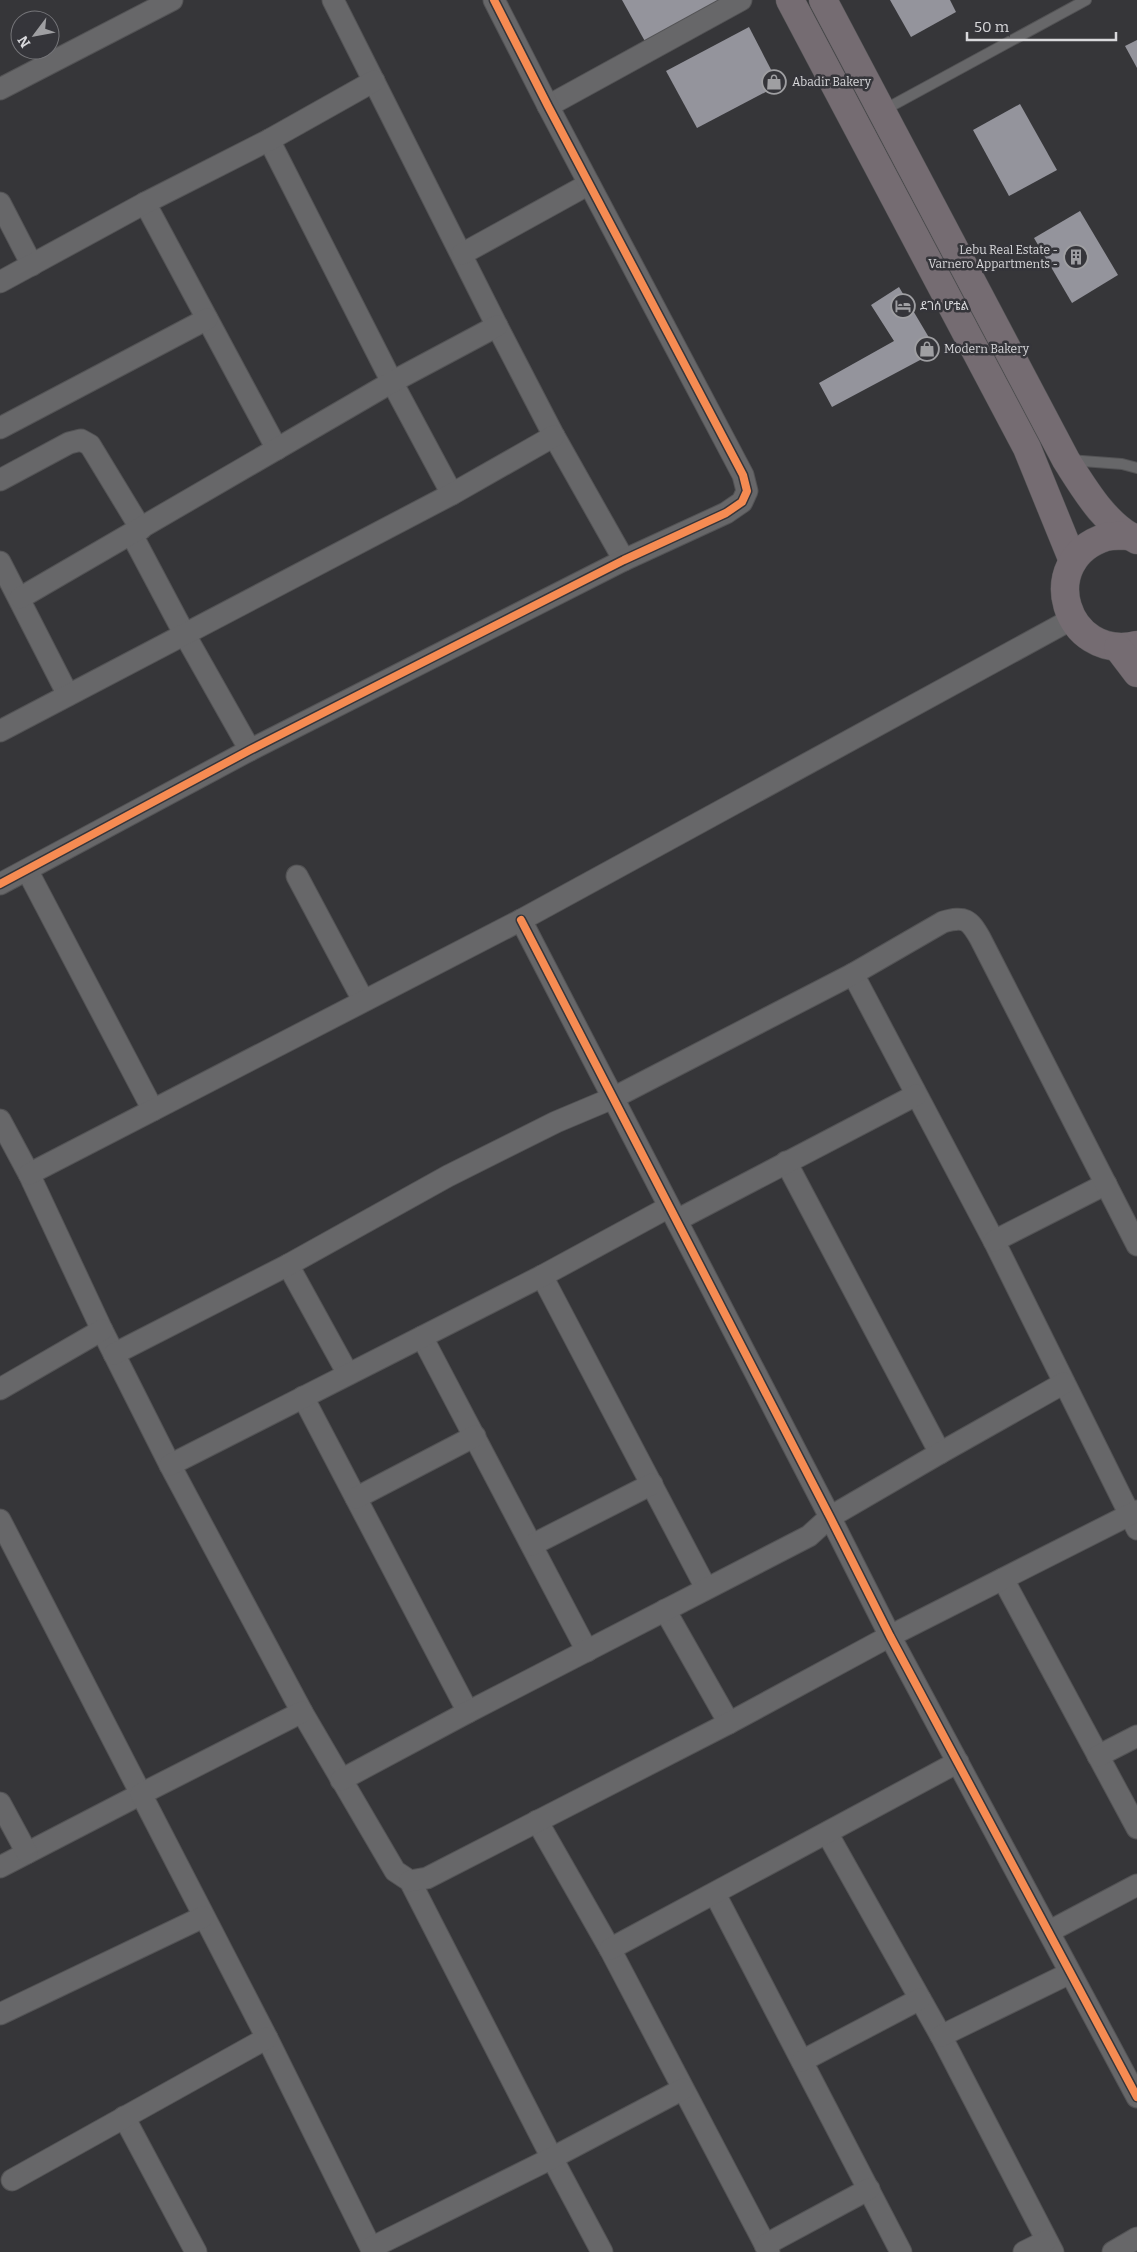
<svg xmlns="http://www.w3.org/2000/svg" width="1137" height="2252" viewBox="0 0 1137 2252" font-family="Bitter,'Noto Sans Ethiopic',serif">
<rect width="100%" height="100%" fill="#363639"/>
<g fill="#94949c">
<polygon points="622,0 730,0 647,45"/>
<polygon points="890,0 950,0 956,12 911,37"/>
<polygon points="749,27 779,85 697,128 666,71"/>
<polygon points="1137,40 1137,68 1125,46"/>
<polygon points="1020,104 1057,170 1009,196 973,130"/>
<polygon points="1080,211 1118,275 1072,303 1034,238"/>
<polygon points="899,287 937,351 832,407 819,383 894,341 871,305"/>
</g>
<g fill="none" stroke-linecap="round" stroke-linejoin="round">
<g stroke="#535355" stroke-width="12">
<g id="service">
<polyline points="882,111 1086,0"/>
<polyline points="1069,460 1122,464 1137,468"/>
</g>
</g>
<g stroke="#535355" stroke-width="23">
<g id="minor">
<polyline points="333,0 497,326 554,436 624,560"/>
<polyline points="0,89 172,0"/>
<polyline points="548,106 741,0"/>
<polyline points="269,140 392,382 452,494"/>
<polyline points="0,203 32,265"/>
<polyline points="145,203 277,449"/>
<polyline points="462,254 589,184"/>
<polyline points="0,282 145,203 269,140 374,81"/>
<polyline points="0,428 207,319"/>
<polyline points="0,480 69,443 81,440 90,445 141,529"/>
<polyline points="132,535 185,635 250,750"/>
<polyline points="0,562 68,695"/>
<polyline points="20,598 392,382 497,326"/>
<polyline points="0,731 452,494 554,436"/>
<polyline points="27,870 153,1110"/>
<polyline points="297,876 363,1000"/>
<polyline points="0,884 250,750 624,560 726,513 742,502 747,491 743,475 548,106 494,0"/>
<polyline points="521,920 830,1517 890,1636 1137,2097"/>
<polyline points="853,974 994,1241 1137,1529"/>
<polyline points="0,1120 29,1174 102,1330 170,1465 302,1712 395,1871 410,1881 552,2158 602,2252"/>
<polyline points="786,1162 940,1453"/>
<polyline points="29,1174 521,920 1072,619"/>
<polyline points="677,1220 916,1095"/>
<polyline points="994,1241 1106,1184"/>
<polyline points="288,1265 348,1374"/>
<polyline points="542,1276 706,1588"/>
<polyline points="422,1337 587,1651"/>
<path d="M114 1354 288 1265 448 1176 556 1122 613 1098 853 974 943 922C965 916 969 919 980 938L1137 1245"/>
<polyline points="0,1389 102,1330"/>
<polyline points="303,1397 468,1712"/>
<polyline points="170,1465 542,1276 669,1207"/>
<polyline points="356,1498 475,1436"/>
<polyline points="0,1520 141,1794 0,1867"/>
<polyline points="532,1545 652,1484"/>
<polyline points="1003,1579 1137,1828"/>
<polyline points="665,1610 729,1723"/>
<polyline points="302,1712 141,1794 267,2038 373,2252"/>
<polyline points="1098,1756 1137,1736"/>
<polyline points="341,1780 468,1712 809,1536 830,1517 940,1453 1064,1383"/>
<polyline points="0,1803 27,1853"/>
<polyline points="537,1821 610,1949 769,2252"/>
<polyline points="827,1833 941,2036 1053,2252"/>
<polyline points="410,1881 427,1878 729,1723 890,1636 1137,1511"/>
<polyline points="715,1894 901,2252"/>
<polyline points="1050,1931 1137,1885"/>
<polyline points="610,1949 958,1762"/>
<polyline points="0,2014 203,1917"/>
<polyline points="941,2036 1070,1973"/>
<polyline points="802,2061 920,1999"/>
<polyline points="124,2117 196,2252"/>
<polyline points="12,2180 267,2038"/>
<polyline points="765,2245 869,2189"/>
<polyline points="371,2248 552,2158 683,2089"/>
<polyline points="1024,2252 1046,2241"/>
<polyline points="1113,2252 1137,2238"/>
</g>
</g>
<g stroke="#535355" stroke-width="29">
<g id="primary">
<polyline points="790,0 1027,448 1073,561"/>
<path d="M823 0 1066 460C1084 488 1105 525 1137 540"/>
<path d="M1130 536C1122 536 1113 535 1106 537 1034 560 1065 662 1137 645"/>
<polyline points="1118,648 1137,673"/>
</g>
</g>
<use href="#service" stroke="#676769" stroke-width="10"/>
<use href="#minor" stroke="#676769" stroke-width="21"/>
<use href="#primary" stroke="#756c72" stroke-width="28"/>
<g stroke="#35353a" stroke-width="11">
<g id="cycleway">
<polyline points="0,884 250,750 624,560 726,513 742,502 747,491 743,475 548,106 494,0"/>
<polyline points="521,920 830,1517 890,1636 1137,2097"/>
</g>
</g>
<use href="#cycleway" stroke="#f68b52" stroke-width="8"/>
</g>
<defs>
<g id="shop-ring" transform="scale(1.25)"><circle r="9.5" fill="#35353a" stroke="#9f9fa2" stroke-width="1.5"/><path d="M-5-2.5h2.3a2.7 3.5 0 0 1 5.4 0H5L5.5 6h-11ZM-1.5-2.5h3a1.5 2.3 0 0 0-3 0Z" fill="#9f9fa2"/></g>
<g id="building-ring" transform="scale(1.25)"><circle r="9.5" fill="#35353a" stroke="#9f9fa2" stroke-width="1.5"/><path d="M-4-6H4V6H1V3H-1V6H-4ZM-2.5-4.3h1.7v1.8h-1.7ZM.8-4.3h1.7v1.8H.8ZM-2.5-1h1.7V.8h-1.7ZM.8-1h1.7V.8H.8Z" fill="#9f9fa2"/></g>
<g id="hotel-ring" transform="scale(1.25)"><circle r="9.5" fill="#35353a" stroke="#9f9fa2" stroke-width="1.5"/><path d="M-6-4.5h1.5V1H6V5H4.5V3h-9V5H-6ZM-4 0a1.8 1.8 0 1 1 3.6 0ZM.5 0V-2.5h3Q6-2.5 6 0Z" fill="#9f9fa2"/></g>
</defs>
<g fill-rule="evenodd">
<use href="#shop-ring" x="774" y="82"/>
<use href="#building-ring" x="1076" y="257"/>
<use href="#hotel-ring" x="903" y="306"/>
<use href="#shop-ring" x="927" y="349"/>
</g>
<g text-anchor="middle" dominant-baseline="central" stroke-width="5" stroke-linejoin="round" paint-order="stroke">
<g font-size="12" fill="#d8d8db" stroke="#35353a" text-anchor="start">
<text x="792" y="82">Abadir Bakery</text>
<text x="1058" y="250" text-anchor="end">Lebu Real Estate -<tspan x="1058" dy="14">Varnero Appartments -</tspan></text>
<text x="920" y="306">ደገሰ ሆቴል</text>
<text x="944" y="349">Modern Bakery</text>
</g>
</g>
<g transform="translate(35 35) rotate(238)"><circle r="24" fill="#35353a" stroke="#76767a"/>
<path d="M0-4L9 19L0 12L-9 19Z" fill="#9f9fa2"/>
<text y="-8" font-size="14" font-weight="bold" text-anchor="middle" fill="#d8d8db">N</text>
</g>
<path d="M967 32v8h149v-8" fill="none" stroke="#d8d8db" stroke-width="2.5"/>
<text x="974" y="32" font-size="15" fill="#d8d8db" stroke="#35353a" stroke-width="4" paint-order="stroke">50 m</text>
</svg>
